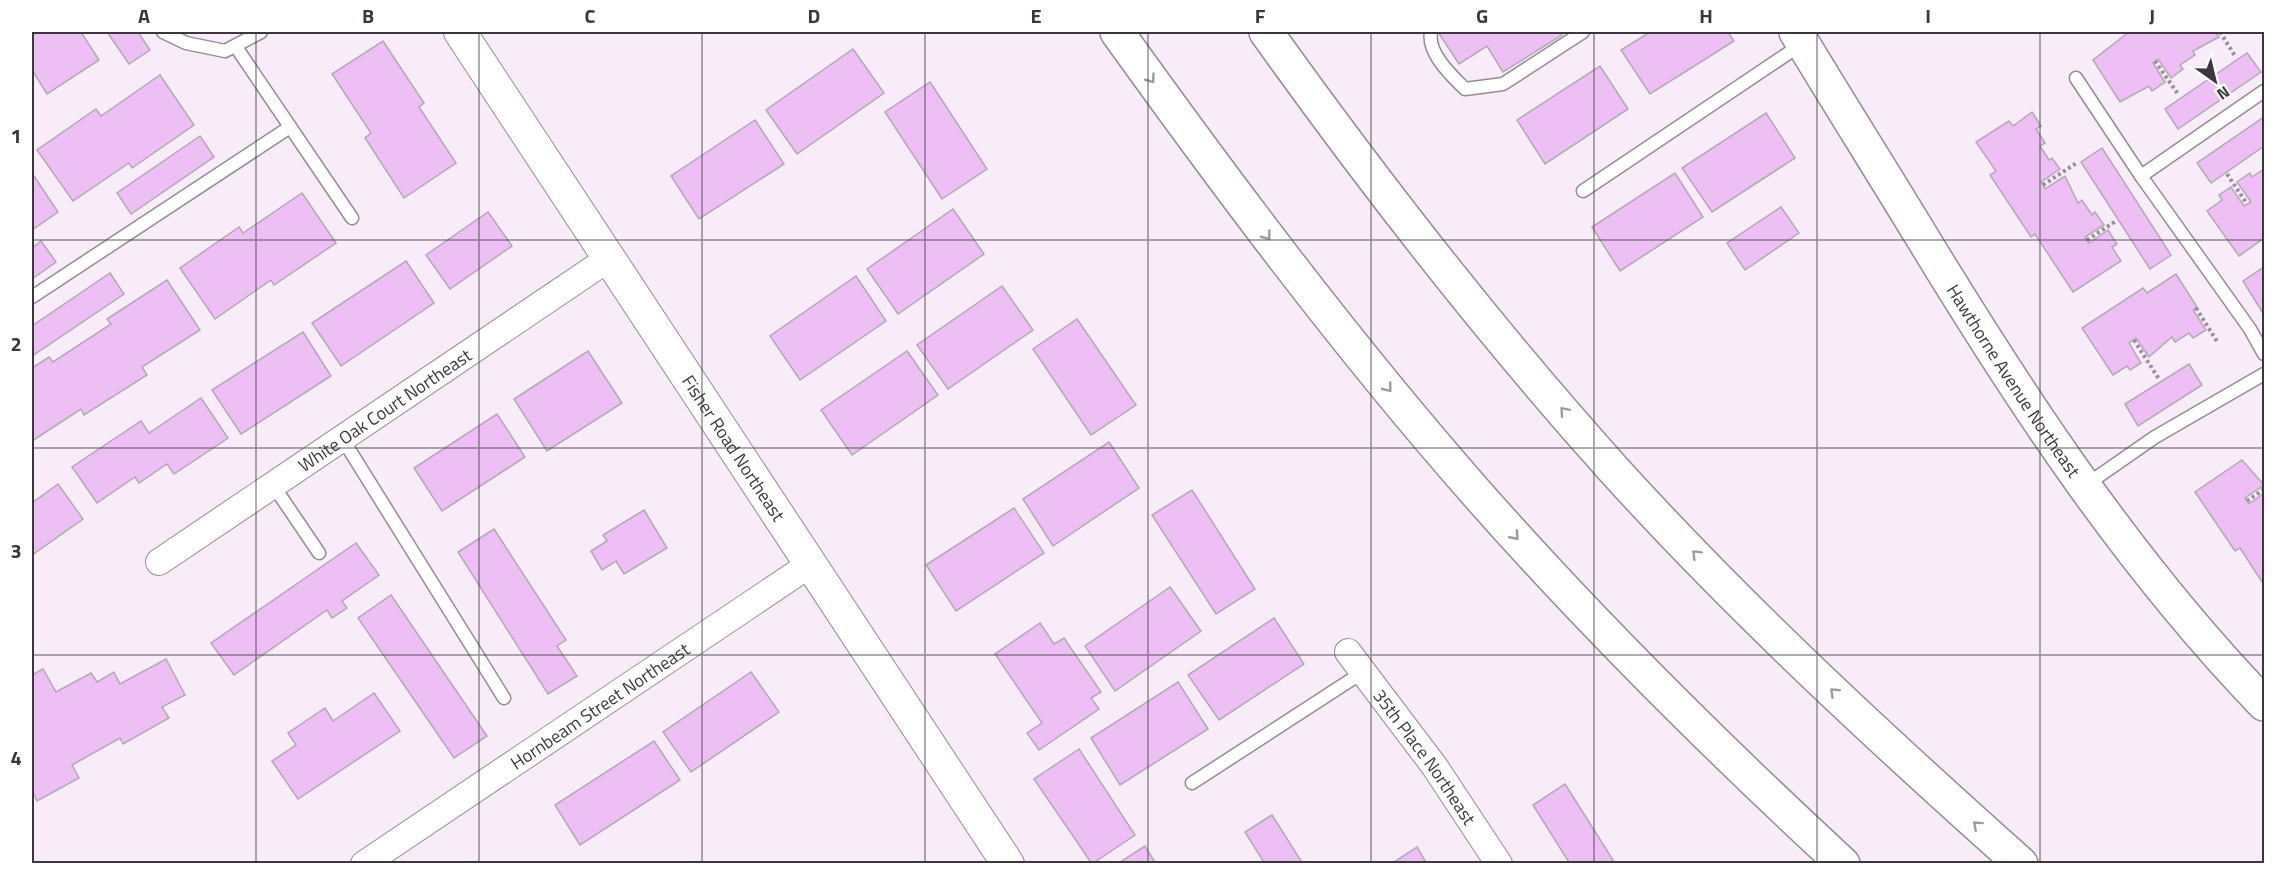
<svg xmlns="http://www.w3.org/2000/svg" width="2296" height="895" viewBox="0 0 2296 895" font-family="'Titillium Web',sans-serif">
<rect width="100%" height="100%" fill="#f7ecf8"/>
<g fill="#edbff5" stroke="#b3a9b5" stroke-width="1.5">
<polygon points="32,32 81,32 99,60 47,94 32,70"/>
<polygon points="107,32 138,32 150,50 129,64"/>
<polygon points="1438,32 1560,32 1562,35 1503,72 1487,46 1459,64"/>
<polygon points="1650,32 1728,32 1734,41 1650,94 1621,50"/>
<polygon points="2129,32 2215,32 2219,37 2193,51 2195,55 2180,65 2183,69 2171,78 2158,59 2153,63 2165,82 2152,91 2149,86 2120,102 2093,60"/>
<polygon points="383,41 424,103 419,107 456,163 404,198 365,138 371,133 332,74"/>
<polygon points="853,49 884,93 797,154 766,110"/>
<polygon points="2247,53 2261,72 2178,129 2165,109"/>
<polygon points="1600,66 1628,109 1545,164 1517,120"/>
<polygon points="160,75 194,125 132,168 129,163 73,201 37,150 96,109 101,116"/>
<polygon points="930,82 987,169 942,199 885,112"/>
<polygon points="2032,112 2041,126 2036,129 2045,143 2040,146 2049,160 2052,158 2060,169 2041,182 2043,185 2045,189 2065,176 2078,203 2082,200 2092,215 2095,212 2104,225 2085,237 2089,243 2108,230 2117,244 2112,247 2121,261 2073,292 2035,234 2031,237 1990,175 1996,171 1976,142 2009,121 2013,126"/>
<polygon points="1766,113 1795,158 1712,212 1682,168"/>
<polygon points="2264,117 2264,146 2211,183 2197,163"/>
<polygon points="755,120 784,164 699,219 671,176"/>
<polygon points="200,136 214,157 131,214 117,193"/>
<polygon points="2102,148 2171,255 2150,269 2081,162"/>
<polygon points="2264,169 2264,238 2239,256 2207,211 2222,200 2219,195 2231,187 2244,206 2251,202 2237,182 2250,173 2252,177"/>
<polygon points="32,173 58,212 32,230"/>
<polygon points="1675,173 1703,217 1620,271 1592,227"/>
<polygon points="302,193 336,243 274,285 271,280 215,319 180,268 239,227 243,233"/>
<polygon points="1781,207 1799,233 1745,270 1727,243"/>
<polygon points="953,209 984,254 898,314 867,269"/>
<polygon points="488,212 512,246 450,289 426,255"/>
<polygon points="41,241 56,262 32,279 32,248"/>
<polygon points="406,261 434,303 341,366 312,323"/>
<polygon points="2264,267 2264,315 2243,281"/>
<polygon points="110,273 124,294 32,356 32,326"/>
<polygon points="2176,274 2197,307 2193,310 2206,330 2193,338 2189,333 2175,342 2172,337 2149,357 2136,338 2129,343 2141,363 2130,370 2127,366 2113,375 2082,328 2143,288 2147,293"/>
<polygon points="856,276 886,321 800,380 770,336"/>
<polygon points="167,280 200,330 142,367 147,375 84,415 81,409 32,441 32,368 49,357 53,362 111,324 107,319"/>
<polygon points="1002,286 1033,330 948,389 917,345"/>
<polygon points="1077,319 1136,405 1091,435 1033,349"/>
<polygon points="303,332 331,376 241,434 212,390"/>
<polygon points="588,351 622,403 547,451 514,399"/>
<polygon points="907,351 938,395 852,455 821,410"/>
<polygon points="2189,364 2202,385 2138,426 2125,404"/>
<polygon points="201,398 228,438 174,474 167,464 139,483 135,477 97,503 72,467 141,421 149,433"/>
<polygon points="497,414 525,457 442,511 414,468"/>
<polygon points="1109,442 1139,488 1053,546 1023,499"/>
<polygon points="2242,460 2264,485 2245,498 2249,504 2264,493 2264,585 2240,548 2235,551 2195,492"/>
<polygon points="58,484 83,519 32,555 32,503"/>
<polygon points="1192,490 1255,589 1216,614 1152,515"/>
<polygon points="1014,508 1044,553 956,611 926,565"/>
<polygon points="644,510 667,548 624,574 616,561 602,570 591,551 607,541 603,535"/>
<polygon points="494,529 566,640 557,646 577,676 548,694 458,552"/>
<polygon points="356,543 379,575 342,601 347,608 332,618 327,610 234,675 211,643"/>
<polygon points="1170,587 1201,631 1115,691 1085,646"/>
<polygon points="391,595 487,736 454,758 358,618"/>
<polygon points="1274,618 1304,664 1219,720 1188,675"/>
<polygon points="1040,623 1054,644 1064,638 1101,692 1091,698 1099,709 1039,750 1027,733 1042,723 995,654"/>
<polygon points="166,659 185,695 162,707 169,718 123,744 120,738 72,765 79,778 37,801 32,790 32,675 43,669 56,692 91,673 97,682 114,672 120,684"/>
<polygon points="751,672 779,712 691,772 663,732"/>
<polygon points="1178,682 1208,729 1120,785 1091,738"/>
<polygon points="374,693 400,731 298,799 272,761 296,745 288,733 325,708 333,721"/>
<polygon points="654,741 680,780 580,845 555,805"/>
<polygon points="1079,749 1135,835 1092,864 1034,779"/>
<polygon points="1565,784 1613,860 1607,864 1570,864 1533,805"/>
<polygon points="1272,815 1303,864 1265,864 1245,832"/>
<polygon points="1145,846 1156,864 1117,864"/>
<polygon points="1417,847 1427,864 1391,864"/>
</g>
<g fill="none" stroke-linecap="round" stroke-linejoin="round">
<g stroke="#958b96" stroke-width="15">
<g id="service">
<polyline points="163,32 186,43 225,51 261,32"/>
<path d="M1431 32C1427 53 1451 75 1465 89L1503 84 1583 32"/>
<polyline points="236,47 352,218"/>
<polyline points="2076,78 2141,176"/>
<polyline points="2264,91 2141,176 2250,329 2264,354"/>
<polyline points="1583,191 1802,44"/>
<polyline points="32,297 290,127"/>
<polyline points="342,438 504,698"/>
<polyline points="273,485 319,553"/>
<polyline points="2086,485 2155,437 2264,374"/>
<polyline points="1192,783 1363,672"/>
</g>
</g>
<g stroke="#958b96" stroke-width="28">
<g id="minor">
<path id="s1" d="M159 562 608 259"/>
<path id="s2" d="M1348 652 1435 767 1499 864"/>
<path id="s3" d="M364 864 812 563"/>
</g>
</g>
<g stroke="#958b96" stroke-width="34">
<g id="tertiary">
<path id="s4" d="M460 32 1008 864"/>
</g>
</g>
<g stroke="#958b96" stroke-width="36">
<g id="secondary">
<path id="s5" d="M1796 32C1837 100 1880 168 1922 237 2023 403 2129 564 2264 704"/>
</g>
</g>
<g stroke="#958b96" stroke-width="36">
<g id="motorway">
<path d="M1117 32C1229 188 1345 343 1472 488 1588 620 1713 744 1843 864"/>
<path d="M1266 32C1374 183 1490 332 1614 470 1741 610 1880 738 2021 864"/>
</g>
</g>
<g stroke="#99919a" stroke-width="4" stroke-dasharray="3 3" stroke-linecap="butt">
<polyline points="2220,32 2235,56"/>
<polyline points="2155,61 2178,94"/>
<polyline points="2227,174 2247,204"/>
<polyline points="2043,185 2078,162"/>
<polyline points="2087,240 2116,221"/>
<polyline points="2196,308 2218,343"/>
<polyline points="2134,340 2159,379"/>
<polyline points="2247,501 2264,489"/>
</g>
<use href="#service" stroke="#fff" stroke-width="12"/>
<use href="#minor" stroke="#fff" stroke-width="26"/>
<use href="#tertiary" stroke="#fff" stroke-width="32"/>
<use href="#secondary" stroke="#fff" stroke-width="33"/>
<use href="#motorway" stroke="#fff" stroke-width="33"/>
</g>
<defs><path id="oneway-chevron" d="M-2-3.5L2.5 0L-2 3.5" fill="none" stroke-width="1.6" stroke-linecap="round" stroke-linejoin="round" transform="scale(1.5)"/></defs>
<g stroke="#9e9b9e">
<use href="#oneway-chevron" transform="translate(1151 79) rotate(54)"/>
<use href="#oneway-chevron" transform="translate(1267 236) rotate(53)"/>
<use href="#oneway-chevron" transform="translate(1388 388) rotate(51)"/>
<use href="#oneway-chevron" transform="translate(1564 411) rotate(-131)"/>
<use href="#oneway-chevron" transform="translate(1515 536) rotate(48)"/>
<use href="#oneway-chevron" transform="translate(1696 554) rotate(-135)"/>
<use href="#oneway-chevron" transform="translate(1834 692) rotate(-136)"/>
<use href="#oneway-chevron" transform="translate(1977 825) rotate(-138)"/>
</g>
<path fill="none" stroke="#3c373c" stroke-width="1.5" stroke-opacity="0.55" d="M256 32V864M479 32V864M702 32V864M925 32V864M1148 32V864M1371 32V864M1594 32V864M1817 32V864M2040 32V864M32 240H2264M32 448H2264M32 655H2264"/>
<g text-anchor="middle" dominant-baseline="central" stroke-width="5" stroke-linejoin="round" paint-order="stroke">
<g font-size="18" fill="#3c373c" stroke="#fff">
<text stroke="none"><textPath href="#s5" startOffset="411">Hawthorne Avenue Northeast</textPath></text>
<text stroke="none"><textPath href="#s1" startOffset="272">White Oak Court Northeast</textPath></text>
<text stroke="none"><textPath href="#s4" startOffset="498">Fisher Road Northeast</textPath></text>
<text stroke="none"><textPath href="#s3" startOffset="284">Hornbeam Street Northeast</textPath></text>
<text stroke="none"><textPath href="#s2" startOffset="130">35th Place Northeast</textPath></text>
</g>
</g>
<rect width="2296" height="895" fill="none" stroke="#ffffff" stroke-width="66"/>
<g transform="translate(2215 81) rotate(146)" stroke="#ffffff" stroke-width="4.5" paint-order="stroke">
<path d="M0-4.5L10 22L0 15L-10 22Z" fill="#3c373c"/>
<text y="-9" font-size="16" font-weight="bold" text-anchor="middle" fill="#3c373c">N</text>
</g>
<rect x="33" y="33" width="2230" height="829" fill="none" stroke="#3c373c" stroke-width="2"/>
<g font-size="20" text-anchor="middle" font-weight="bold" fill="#3c373c">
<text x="144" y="23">A</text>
<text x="368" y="23">B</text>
<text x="590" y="23">C</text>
<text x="814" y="23">D</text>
<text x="1036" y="23">E</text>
<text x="1260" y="23">F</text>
<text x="1482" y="23">G</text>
<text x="1706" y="23">H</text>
<text x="1928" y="23">I</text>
<text x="2152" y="23">J</text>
<text x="16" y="143">1</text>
<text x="16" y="351">2</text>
<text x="16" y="558">3</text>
<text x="16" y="765">4</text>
</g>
</svg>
